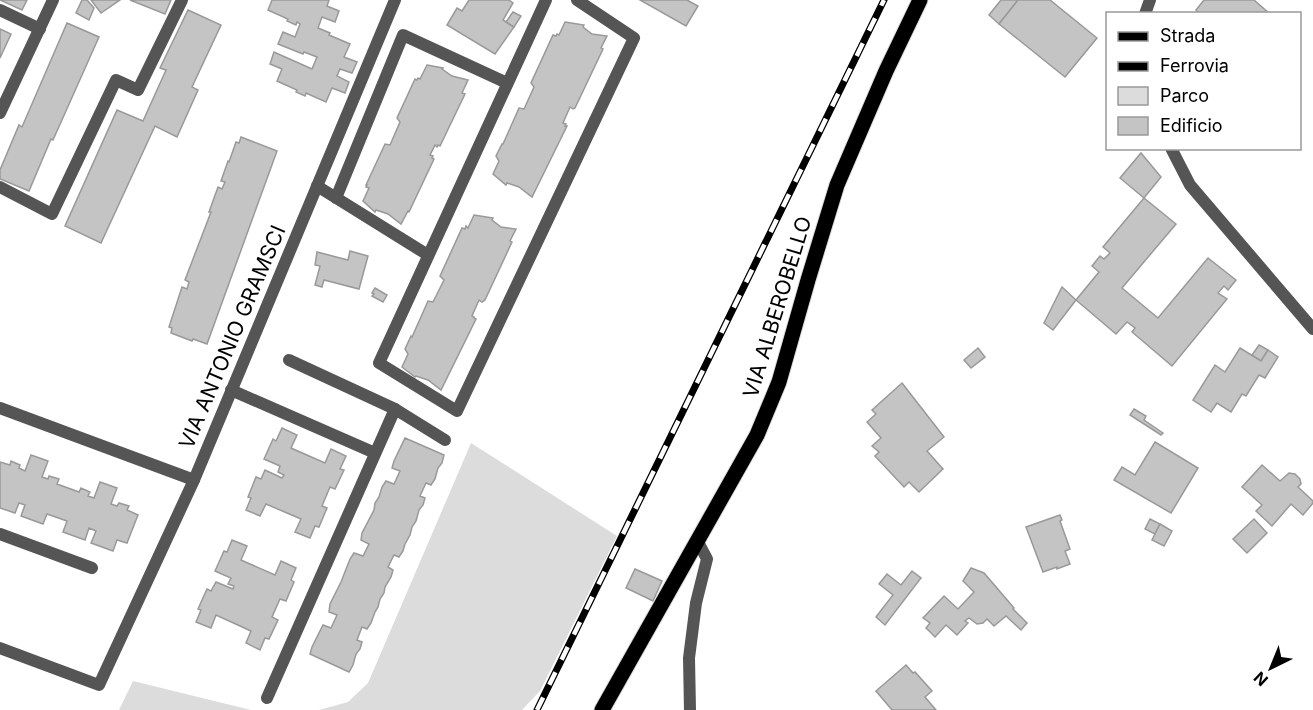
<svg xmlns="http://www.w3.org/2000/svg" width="1313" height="710" viewBox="0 0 1313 710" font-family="Inter,sans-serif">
<rect width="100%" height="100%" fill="#fff"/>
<g fill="#dcdcdc">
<polygon points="471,443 617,536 540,691 522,710 319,710 348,702 368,683"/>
<polygon points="133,681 251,710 119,710"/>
</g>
<g fill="#c4c4c4" stroke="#999" stroke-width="1.5">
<polygon points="0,0 27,0 22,10"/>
<polygon points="82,0 87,0 94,8 89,20 76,13"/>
<polygon points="91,0 120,0 101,13"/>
<polygon points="130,0 171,0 165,14"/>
<polygon points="272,0 329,0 327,6 339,11 335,22 322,17 318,28 330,33 329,35 350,44 344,57 357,62 352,73 340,69 337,76 349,82 345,93 332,88 326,102 306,93 305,96 296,92 297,90 277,81 282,69 270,64 274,52 312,69 317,57 304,52 303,54 278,44 283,32 295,37 300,24 297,22 296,25 287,21 288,19 268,10"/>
<polygon points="469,0 509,0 513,3 503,20 514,27 495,54 447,25 457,8 462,11"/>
<polygon points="640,0 687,0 698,6 686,26"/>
<polygon points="1001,0 1018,0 999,24 989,15"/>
<polygon points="1018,0 1050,0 1097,38 1065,77 999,24"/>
<polygon points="1204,0 1254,0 1270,14 1199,14 1196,10"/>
<polygon points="188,10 221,25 192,87 198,90 177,137 155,126 101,243 65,226 117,110 143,121 166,70 160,68"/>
<polygon points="513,12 521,16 514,27 506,22"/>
<polygon points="565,22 584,25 583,27 592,34 607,36 601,48 603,49 575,108 573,109 570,107 563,123 566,124 565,126 567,126 532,197 519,187 507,183 506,185 493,174 499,161 496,156 502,144 503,144 519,108 524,109 534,87 531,83 553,35 556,36 557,34 559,35"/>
<polygon points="67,23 99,37 53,140 51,139 29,191 0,179 0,170 19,125 22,127"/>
<polygon points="0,29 11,34 0,58"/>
<polygon points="427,65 443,68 442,69 452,76 468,80 462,93 465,94 440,146 438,145 437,147 435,145 430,155 433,156 432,158 434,159 409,212 408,211 401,224 388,214 376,210 375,212 363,201 369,188 366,187 367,185 366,185 385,144 390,145 400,122 397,118 415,79 417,80 418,78 420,79"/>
<polygon points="241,137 277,151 207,344 193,339 192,341 171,333 172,328 169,327 182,287 187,289 189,282 185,280 211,212 209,212 218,187 222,189 225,182 221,181 228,161 229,162 236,142 239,143"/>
<polygon points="1141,153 1161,177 1144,198 1120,178"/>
<polygon points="1144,198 1176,224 1122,288 1158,318 1208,258 1236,280 1228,290 1224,286 1218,293 1227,299 1172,366 1132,332 1135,328 1127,322 1116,334 1076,300 1099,272 1092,266 1100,256 1104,259 1110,253 1103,247"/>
<polygon points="474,215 493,218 492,220 501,227 516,229 510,241 512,242 485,300 482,302 479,300 472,316 474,317 474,318 476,319 441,390 428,380 416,376 415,377 402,367 408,354 405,349 411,336 412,337 428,301 433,302 444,280 440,276 462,228 465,229 466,226 468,228"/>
<polygon points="350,251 368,256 359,289 324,280 322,287 315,285 320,266 315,265 317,252 348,260"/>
<polygon points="1062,287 1076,300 1053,330 1044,323"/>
<polygon points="375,288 387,295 383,302 372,296 374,294 372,293"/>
<polygon points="1259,345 1268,350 1261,361 1252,355"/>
<polygon points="978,348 985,357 971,368 964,360"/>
<polygon points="1240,348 1261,361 1268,350 1278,357 1265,378 1259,375 1246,396 1242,394 1231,412 1217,403 1211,412 1193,400 1215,365 1225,372"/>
<polygon points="902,383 944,437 927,451 943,469 919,492 909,482 904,487 875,456 879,452 872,446 881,438 867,422 876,414 872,410"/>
<polygon points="1134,409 1146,416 1144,420 1163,433 1161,435 1130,415"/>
<polygon points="282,428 297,435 291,448 325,463 331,449 346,456 340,469 344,470 335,489 330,487 322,506 327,508 319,527 315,526 310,538 295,532 301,519 266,504 260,516 246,510 251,498 248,497 256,477 261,479 265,470 282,478 284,475 278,472 280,466 264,459 273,439 276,441"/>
<polygon points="405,438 444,455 442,463 438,468 435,479 431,485 426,483 420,496 425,498 423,505 419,510 416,521 412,527 410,535 405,544 403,551 399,557 394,555 388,567 393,570 391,577 385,587 384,593 380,599 378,607 375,612 371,623 367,629 362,627 357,640 362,642 360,649 356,654 353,665 349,672 310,654 312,647 323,625 331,628 337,615 329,612 330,604 341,582 350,559 354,553 363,556 369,544 361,540 362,533 374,510 375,503 379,497 382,487 386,481 394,484 400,471 392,468 394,461"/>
<polygon points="1155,442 1198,468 1171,513 1114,480 1122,467 1135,475"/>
<polygon points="31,455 48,461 42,477 48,479 49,476 59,479 57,484 79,492 81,488 90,492 88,496 94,498 100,482 117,488 111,504 117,506 119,503 129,506 127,510 138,515 127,543 117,540 113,551 91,543 96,531 89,528 85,540 63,532 67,521 47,514 43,524 21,516 25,505 19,503 15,513 0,508 0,462 10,465 11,461 20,465 19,468 25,471"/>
<polygon points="1262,465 1280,481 1289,473 1295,474 1300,479 1301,484 1298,487 1313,501 1313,503 1303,515 1291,504 1272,526 1256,511 1262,505 1242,487"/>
<polygon points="1060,515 1062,520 1060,521 1070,549 1065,551 1070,564 1057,569 1057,567 1043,572 1026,527"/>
<polygon points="1150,519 1160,524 1155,534 1145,529"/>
<polygon points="1254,519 1267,533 1247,553 1233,539"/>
<polygon points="1160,524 1172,531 1164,546 1152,540"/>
<polygon points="232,540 247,546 241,560 275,575 281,561 296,568 291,580 294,582 286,601 280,599 272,617 278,620 269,639 265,638 260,650 246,643 251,631 216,615 211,628 196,622 201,610 198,609 207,589 211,591 216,582 233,589 234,586 228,584 231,578 215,571 224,551 227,552"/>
<polygon points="971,568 984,573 1014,608 1013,609 1027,623 1021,630 1006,616 994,626 987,619 983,623 977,624 969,618 965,621 968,623 957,635 946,625 935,637 926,628 930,623 923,618 944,596 958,609 974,592 963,581"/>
<polygon points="635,569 662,581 653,601 626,588"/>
<polygon points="912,571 921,578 885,625 876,617 893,595 879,584 887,574 901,585"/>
<polygon points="906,665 913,673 915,672 932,691 925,697 936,710 892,710 876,691"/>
</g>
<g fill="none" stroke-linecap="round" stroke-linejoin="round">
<g stroke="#dbdbdb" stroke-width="17">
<polyline id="primary" points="602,710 757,435 779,382 808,280 837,185 886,71 920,0"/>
</g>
<g stroke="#555" stroke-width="12">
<polyline points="546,0 379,363 457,411 634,38 577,0"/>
<polyline points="317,186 428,255"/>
<polyline points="336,198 403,35 507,83"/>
<polyline points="231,390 375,453"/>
<polyline points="395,409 445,440"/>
<polyline points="0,534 92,568"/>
<polyline points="267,698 395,409 289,360"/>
</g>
<g stroke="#555" stroke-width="12">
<polyline points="0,10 40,29"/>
<polyline points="1145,14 1150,0"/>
<polyline points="0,113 53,0"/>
<polyline points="1171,148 1190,185 1313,329"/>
<polyline points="0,187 52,214 116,80 138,90 182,0"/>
<polyline points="0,408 194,480"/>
<polyline points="0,648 99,685 194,480 395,0"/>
<polyline points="690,710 689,658 696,603 707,559 697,540"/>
</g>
<use href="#primary" stroke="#000" stroke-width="15"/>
<g stroke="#000" stroke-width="7">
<polyline id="rail" points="537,710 884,0"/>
</g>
<use href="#rail" stroke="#fff" stroke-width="4.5" stroke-dasharray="14" stroke-linecap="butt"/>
</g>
<g text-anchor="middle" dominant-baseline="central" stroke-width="5" stroke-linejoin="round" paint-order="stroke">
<g font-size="21" fill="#000" stroke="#fff">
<text transform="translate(777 307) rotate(-73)">VIA ALBEROBELLO</text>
<text transform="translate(232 337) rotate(-67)">VIA ANTONIO GRAMSCI</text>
</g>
</g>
<rect x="1106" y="12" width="195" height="138" fill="#ffffff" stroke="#999999" stroke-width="1.5"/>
<rect x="1118" y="32" width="30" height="9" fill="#000000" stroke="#999999" stroke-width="1.5"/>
<text x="1160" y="42" font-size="18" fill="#000000">Strada</text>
<rect x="1118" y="62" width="30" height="9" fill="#000000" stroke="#999999" stroke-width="1.5"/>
<text x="1160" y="72" font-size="18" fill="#000000">Ferrovia</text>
<rect x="1118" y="87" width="30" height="18" fill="#dcdcdc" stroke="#999999" stroke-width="1.5"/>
<text x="1160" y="102" font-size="18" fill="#000000">Parco</text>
<rect x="1118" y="117" width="30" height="18" fill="#c4c4c4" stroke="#999999" stroke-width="1.5"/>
<text x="1160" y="132" font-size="18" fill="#000000">Edificio</text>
<g transform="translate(1271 668) rotate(223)" stroke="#ffffff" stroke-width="4.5" paint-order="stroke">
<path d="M0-4.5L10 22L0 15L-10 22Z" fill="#000000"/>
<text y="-9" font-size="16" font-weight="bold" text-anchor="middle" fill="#000000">N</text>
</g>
</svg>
